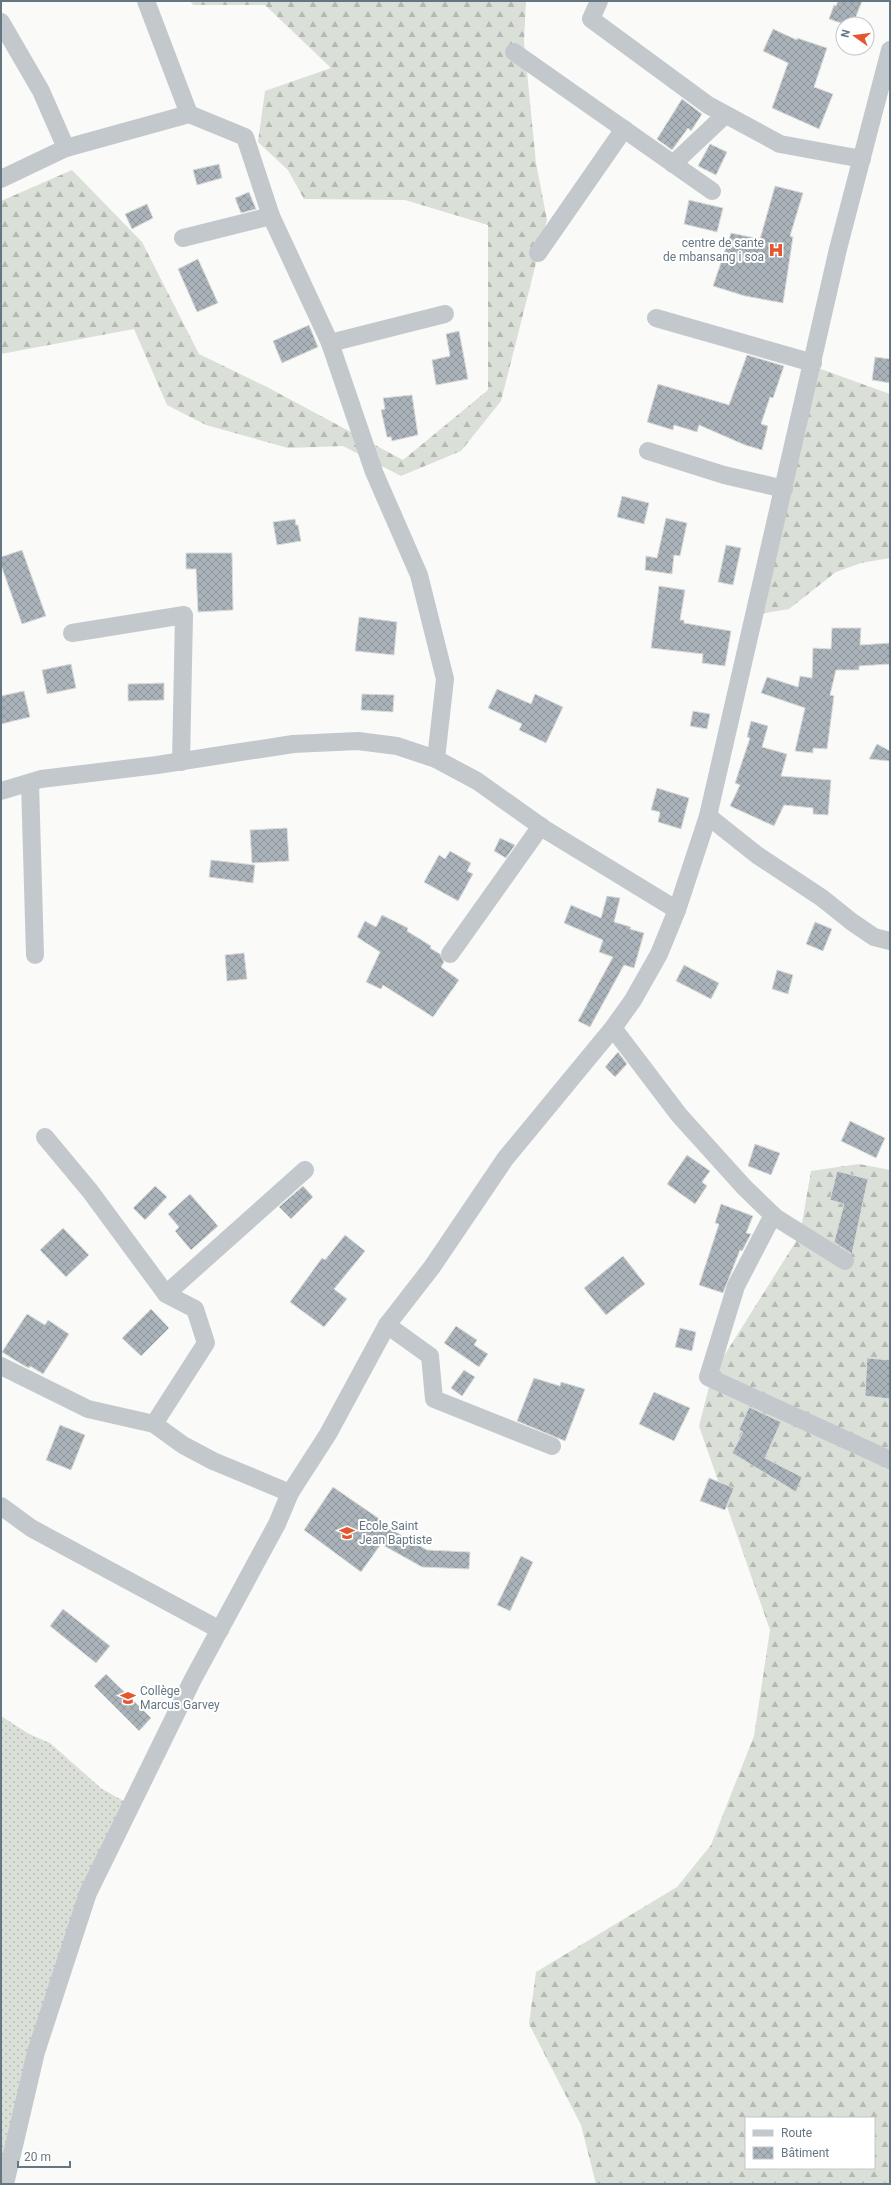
<svg xmlns="http://www.w3.org/2000/svg" width="891" height="2185" viewBox="0 0 891 2185" font-family="Roboto,sans-serif">
<defs>
<pattern id="grass-dots" width="8" height="8" patternUnits="userSpaceOnUse"><rect width="8" height="8" fill="#dadfd7"/><path d="M2 2h.1M6 6h.1" fill="none" stroke="#b4b9b4" stroke-width="1.8" stroke-linecap="round"/></pattern>
<pattern id="forest-firs" width="22" height="20" patternUnits="userSpaceOnUse"><rect width="22" height="20" fill="#dadfd7"/><path d="M5 1l3.5 6h-7zM16 11l3.5 6h-7z" fill="#b4b9b4"/></pattern>
<pattern id="building-cross-hatch" width="8" height="8" patternUnits="userSpaceOnUse"><rect width="8" height="8" fill="#aab3b9"/><path d="M0 0l8 8M0 8l8-8" fill="none" stroke="#8e969c"/></pattern>
</defs>
<rect width="100%" height="100%" fill="#fafaf8"/>
<polygon fill="url(#grass-dots)" points="1,1716 29,1734 50,1743 102,1789 131,1805 88,1893 1,2184"/>
<g fill="url(#forest-firs)" fill-rule="evenodd">
<polygon points="190,1 526,1 524,42 536,163 547,220 501,401 461,451 401,476 343,446 288,448 206,425 167,405 134,329 1,354 1,201 72,170 142,242 199,354 267,387 403,460 488,390 488,225 405,200 304,199 288,170 258,142 265,91 331,68 265,5 193,5"/>
<polygon points="815,367 890,394 890,558 861,563 836,572 789,609 753,615"/>
<path d="M859 1164 890 1170V2184H596L581 2125 529 2024 536 1972 677 1887 711 1845 754 1736 770 1630 699 1426 712 1375 800 1235 811 1171ZM746 2118H874V2168H746Z"/>
</g>
<g fill="url(#building-cross-hatch)" stroke="#dcdcda">
<polygon points="838,1 862,1 853,24 844,24 829,19 834,5 836,6"/>
<polygon points="773,29 797,40 797,38 827,48 814,87 833,94 819,129 772,108 788,63 763,51"/>
<polygon points="682,99 702,114 691,131 688,128 672,150 657,139"/>
<polygon points="710,144 727,152 716,175 698,166"/>
<polygon points="219,164 222,178 197,185 193,170"/>
<polygon points="775,186 803,193 790,236 793,237 783,303 745,296 713,286 731,233 760,239"/>
<polygon points="249,192 256,209 241,213 235,198"/>
<polygon points="689,200 723,208 717,232 684,224"/>
<polygon points="147,204 153,218 132,229 125,214"/>
<polygon points="198,259 218,303 197,312 178,269"/>
<polygon points="309,325 318,347 282,363 273,341"/>
<polygon points="459,331 468,379 436,385 432,360 450,356 446,334"/>
<polygon points="747,355 784,366 773,398 770,397 761,424 768,426 762,450 745,445 699,425 697,432 674,425 673,430 647,422 658,384 729,405"/>
<polygon points="875,357 890,359 890,383 872,380"/>
<polygon points="412,395 418,435 392,441 391,437 387,437 381,410 385,409 383,398"/>
<polygon points="622,496 649,503 644,524 617,517"/>
<polygon points="666,518 687,523 680,556 674,555 672,574 645,570 646,556 657,558"/>
<polygon points="295,519 296,525 298,525 301,541 277,545 273,522"/>
<polygon points="726,545 741,548 733,585 718,582"/>
<polygon points="22,550 46,616 22,624 1,565 1,557"/>
<polygon points="186,553 232,553 233,610 198,612 196,569 186,569"/>
<polygon points="659,586 685,590 680,620 684,620 684,623 731,631 725,666 702,663 703,654 651,648"/>
<polygon points="359,617 397,622 394,655 355,651"/>
<polygon points="832,628 861,628 860,645 890,643 890,664 859,666 859,670 836,670 830,695 834,696 827,749 813,748 813,753 795,751 805,708 761,693 767,677 798,687 800,676 812,678 813,648 831,649"/>
<polygon points="71,664 76,688 47,694 42,670"/>
<polygon points="164,683 164,700 128,701 128,684"/>
<polygon points="497,689 531,704 535,694 563,707 546,743 519,730 522,724 488,708"/>
<polygon points="24,691 30,717 1,724 1,696"/>
<polygon points="362,694 394,695 393,712 361,710"/>
<polygon points="693,711 710,714 707,729 690,726"/>
<polygon points="751,721 768,726 762,747 787,754 781,776 831,780 828,815 813,814 813,808 784,805 774,826 730,806 740,785 735,783 750,738 747,737"/>
<polygon points="877,744 890,751 890,761 869,759"/>
<polygon points="657,788 689,798 681,829 658,822 660,812 651,810"/>
<polygon points="287,828 289,861 252,863 250,830"/>
<polygon points="500,838 515,845 506,858 494,851"/>
<polygon points="450,851 471,863 467,871 473,874 458,901 424,882 439,855 445,859"/>
<polygon points="211,860 255,865 253,883 209,877"/>
<polygon points="607,896 620,898 614,922 631,927 630,929 644,933 634,968 624,965 590,1027 578,1021 613,957 599,952 603,940 564,923 571,905 601,918"/>
<polygon points="382,915 408,928 407,931 431,946 430,948 440,954 444,962 441,967 459,980 433,1017 383,985 381,989 366,982 380,952 357,937 365,921 376,927"/>
<polygon points="815,922 832,929 823,951 806,944"/>
<polygon points="244,953 247,979 227,981 225,955"/>
<polygon points="684,965 719,983 711,999 676,981"/>
<polygon points="777,970 793,975 788,994 772,989"/>
<polygon points="618,1052 627,1064 615,1077 605,1067"/>
<polygon points="850,1121 885,1138 876,1158 841,1141"/>
<polygon points="755,1144 780,1153 771,1175 748,1166"/>
<polygon points="687,1155 710,1171 702,1182 707,1186 695,1204 667,1184"/>
<polygon points="837,1171 868,1179 852,1254 834,1242 844,1204 830,1200"/>
<polygon points="155,1186 167,1197 145,1220 133,1208"/>
<polygon points="303,1186 313,1197 291,1219 279,1207"/>
<polygon points="190,1194 218,1226 191,1250 175,1231 179,1227 168,1214"/>
<polygon points="721,1204 753,1216 746,1233 751,1234 742,1251 740,1250 723,1293 699,1285 719,1224 715,1223"/>
<polygon points="63,1228 89,1255 66,1277 40,1250"/>
<polygon points="345,1235 365,1251 334,1289 347,1299 324,1327 290,1302 322,1258 325,1260"/>
<polygon points="623,1256 645,1284 606,1315 584,1288"/>
<polygon points="151,1309 169,1328 141,1356 122,1338"/>
<polygon points="27,1314 45,1325 48,1320 69,1334 43,1374 30,1366 29,1368 23,1365 2,1352"/>
<polygon points="456,1326 477,1340 474,1345 488,1354 479,1367 444,1343"/>
<polygon points="680,1328 696,1332 692,1351 675,1347"/>
<polygon points="867,1358 890,1360 890,1399 865,1396"/>
<polygon points="464,1370 475,1377 462,1396 451,1388"/>
<polygon points="534,1378 560,1386 561,1382 585,1389 565,1441 517,1421"/>
<polygon points="654,1392 690,1408 674,1441 639,1424"/>
<polygon points="749,1407 781,1422 765,1458 802,1477 796,1492 732,1453 743,1432 739,1430"/>
<polygon points="60,1425 85,1435 71,1470 46,1460"/>
<polygon points="709,1478 734,1488 725,1510 700,1501"/>
<polygon points="333,1487 381,1520 380,1523 427,1550 470,1552 469,1569 422,1567 381,1544 361,1572 304,1530"/>
<polygon points="521,1556 533,1562 510,1611 497,1605"/>
<polygon points="63,1609 110,1646 96,1663 50,1626"/>
<polygon points="106,1674 151,1718 139,1731 94,1686"/>
</g>
<g fill="none" stroke-linecap="round" stroke-linejoin="round">
<g stroke="#c3c8cc" stroke-width="18">
<polyline points="146,1 189,114"/>
<polyline points="599,1 591,19 708,105 780,144 862,159"/>
<polyline points="1,22 41,91 66,148"/>
<polyline points="514,52 712,191"/>
<polyline points="673,164 725,115"/>
<polyline points="1,179 66,148 189,114 245,137 271,216 330,343 374,472 419,575 445,679 436,759"/>
<polyline points="183,238 271,216"/>
<polyline points="538,253 624,129"/>
<polyline points="656,318 813,363"/>
<polyline points="330,343 445,314"/>
<polyline points="648,451 724,475 784,489"/>
<polyline points="72,633 184,615 181,762"/>
<polyline points="30,783 35,955"/>
<polyline points="1,791 41,779 157,765 293,744 358,741 397,746 436,759 477,781 546,830 677,910"/>
<polyline points="708,816 757,855 822,898 852,922 874,937 890,941"/>
<polyline points="450,954 541,826"/>
<polyline points="613,1028 679,1115 744,1187 775,1217 845,1261"/>
<polyline points="45,1137 90,1191 166,1294 195,1309 206,1343 154,1424"/>
<polyline points="773,1215 736,1286 708,1377 890,1460"/>
<polyline points="166,1294 305,1170"/>
<polyline points="387,1325 430,1356 434,1399 552,1446"/>
<polyline points="1,1366 88,1409 154,1424 183,1445 213,1461 290,1493"/>
<polyline points="1,1506 31,1528 220,1630"/>
<polyline points="5,2184 36,2052 88,1893 193,1679 277,1524 290,1493 328,1434 387,1325 432,1267 505,1159 613,1028 633,1000 659,954 677,910 708,816 838,249 890,50"/>
</g>
</g>
<defs>
<g id="hospital-bare" transform="scale(1.2)"><path d="M-5-5h3v3.5h4V-5h3V5h-3V1.5h-4V5h-3Z" fill="#e4572e" stroke="#fff" stroke-width="2.5" paint-order="stroke"/></g>
<g id="school-bare" transform="scale(1.2)"><path d="M0-5L7-2L0 1L-7-2ZM-4 1L0 2.5L4 1V4Q0 6-4 4Z" fill="#e4572e" stroke="#fff" stroke-width="2.5" paint-order="stroke"/></g>
</defs>
<g fill-rule="evenodd">
<use href="#hospital-bare" x="776" y="250"/>
<use href="#school-bare" x="347" y="1533"/>
<use href="#school-bare" x="128" y="1698"/>
</g>
<g text-anchor="middle" dominant-baseline="central" stroke-width="4" stroke-linejoin="round" paint-order="stroke">
<g font-size="12" fill="#657683" stroke="#fff" text-anchor="start">
<text x="764" y="243" text-anchor="end">centre de sante<tspan x="764" dy="14">de mbansang i soa</tspan></text>
<text x="359" y="1526">Ecole Saint<tspan x="359" dy="14">Jean Baptiste</tspan></text>
<text x="140" y="1691">Collège<tspan x="140" dy="14">Marcus Garvey</tspan></text>
</g>
</g>
<rect width="891" height="2185" fill="none" stroke="#657683" stroke-width="4"/>
<rect x="745" y="2117" width="130" height="52" fill="#ffffff" stroke="#c1c8cd"/>
<rect x="753" y="2130" width="20" height="6" fill="#c3c8cc" stroke="#c1c8cd"/>
<text x="781" y="2137" font-size="12" fill="#657683">Route</text>
<rect x="753" y="2147" width="20" height="12" fill="url(#building-cross-hatch)" stroke="#c1c8cd"/>
<text x="781" y="2157" font-size="12" fill="#657683">Bâtiment</text>
<g transform="translate(855 36) rotate(284)"><circle r="19" fill="#ffffff" stroke="#c1c8cd"/>
<path d="M0-3L7 15L0 10L-7 15Z" fill="#e4572e"/>
<text y="-6" font-size="11" font-weight="bold" text-anchor="middle" fill="#657683">N</text>
</g>
<path d="M18 2161v6h52v-6" fill="none" stroke="#657683" stroke-width="2"/>
<text x="24" y="2161" font-size="12" fill="#657683" stroke="#ffffff" stroke-width="3" paint-order="stroke">20 m</text>
</svg>
